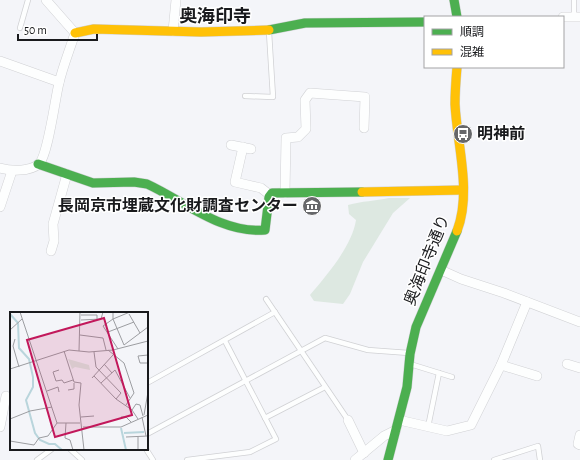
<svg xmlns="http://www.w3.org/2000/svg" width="580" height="460" viewBox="0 0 580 460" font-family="'Alegreya Sans','Noto Sans JP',sans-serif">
<rect width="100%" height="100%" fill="#f4f5f9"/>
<path fill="#dde8e1" d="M389 198H410L393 213 363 262 350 294 343 304 314 301 310 295C327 275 352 246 356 220L349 214 348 205C362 201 375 201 389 198Z"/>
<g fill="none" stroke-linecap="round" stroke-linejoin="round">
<g stroke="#d0d1d4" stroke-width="6">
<g id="lane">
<polyline points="574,17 574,0"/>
<polyline points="20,28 28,0"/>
<polyline points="245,96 273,97 269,32"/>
<polyline points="266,299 348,420"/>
<polyline points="410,364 452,377"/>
<polyline points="147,383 275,312"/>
<polyline points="265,418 325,387"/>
<polyline points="428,427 439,373"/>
<polyline points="147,434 325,338 368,350 409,353"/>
<polyline points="70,449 82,460"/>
<polyline points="146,449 153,460"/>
<polyline points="37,460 52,449"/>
<polyline points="187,460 250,452 276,439 225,341"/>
<polyline points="494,460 538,446 540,460"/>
</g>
</g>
<g stroke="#d0d1d4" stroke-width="10">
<g id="street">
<polyline points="563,17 580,17"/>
<polyline points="173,31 176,0"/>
<polyline points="0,61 59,82"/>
<polyline points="231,145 251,149"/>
<polyline points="243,147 235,182 261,188 270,195"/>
<path d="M0 168C11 171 29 172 39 164 48 155 55 99 59 83 63 66 70 49 75 33L46 0"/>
<polyline points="285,193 286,138 298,137 306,129 305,100 310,93 365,97 364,128"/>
<polyline points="0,207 12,171"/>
<polyline points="51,251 54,241 53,224 67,174"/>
<polyline points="441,270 461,279 504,293 580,322"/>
<polyline points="567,364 580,368"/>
<polyline points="501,365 537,376"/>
<polyline points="348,420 364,453"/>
<polyline points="399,420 447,431 471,425 501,365 527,302"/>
<polyline points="0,427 6,396"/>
<polyline points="580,435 578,444 580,445"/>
<polyline points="355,460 384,436 396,430"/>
</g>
</g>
<g stroke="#d0d1d4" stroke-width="10">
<g id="fast">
<polyline points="454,0 457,17"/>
<polyline points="269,30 305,23 425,22"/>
<path d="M38 164 93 183 134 182 147 184C184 201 222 234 265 230L269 197 272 193 362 192"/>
<polyline points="388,460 407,387 410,354 416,327 457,231"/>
</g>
</g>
<g stroke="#d0d1d4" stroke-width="10">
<g id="slow">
<polyline points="75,33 94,29 201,32 269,30"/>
<polyline points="362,192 463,190"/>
<path d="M457 231C472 192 457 145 455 104 455 92 456 79 457 67"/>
</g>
</g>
<use href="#lane" stroke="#fdfefe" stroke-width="4.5"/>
<use href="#street" stroke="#fdfefe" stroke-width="9"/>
<use href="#fast" stroke="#4caf50" stroke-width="9"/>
<use href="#slow" stroke="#ffc107" stroke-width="9"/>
</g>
<defs>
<g id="bus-disc" transform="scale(1)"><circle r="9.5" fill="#66676a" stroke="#fff"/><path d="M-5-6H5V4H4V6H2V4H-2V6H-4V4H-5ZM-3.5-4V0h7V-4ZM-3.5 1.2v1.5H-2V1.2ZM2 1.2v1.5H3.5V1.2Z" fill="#fff"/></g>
<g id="museum-disc" transform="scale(1)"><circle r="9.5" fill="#66676a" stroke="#fff"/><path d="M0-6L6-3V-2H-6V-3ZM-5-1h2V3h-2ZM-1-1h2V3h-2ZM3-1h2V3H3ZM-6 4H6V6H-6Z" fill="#fff"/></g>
</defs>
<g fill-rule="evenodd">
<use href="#bus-disc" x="463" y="134"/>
<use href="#museum-disc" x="312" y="206"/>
</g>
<g text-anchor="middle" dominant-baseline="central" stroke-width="3" stroke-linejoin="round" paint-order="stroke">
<g font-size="16" font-weight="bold" fill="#191a1d" stroke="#fff" text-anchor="start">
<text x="477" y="134">明神前</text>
<text x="298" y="206" text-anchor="end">長岡京市埋蔵文化財調査センター</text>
</g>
<g font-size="16" fill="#191a1d" stroke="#fff">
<text transform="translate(427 260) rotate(-68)">奥海印寺通り</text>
</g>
<g font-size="18" font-weight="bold" fill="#191a1d" stroke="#fff">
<text x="215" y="17">奥海印寺</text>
</g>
</g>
<g transform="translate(10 312)">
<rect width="138" height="138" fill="#f4f5f9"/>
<path d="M58 47 79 53 80 58 65 55 62 57Z" fill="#dde8e1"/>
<path fill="none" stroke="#b9d5dc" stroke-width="2" d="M0 2 8 11 9 36 19 47 23 65V75L16 88 25 121 30 128 39 132H45L52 138M111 116 116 138M114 121 134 120"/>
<path fill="none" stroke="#9c9da1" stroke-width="1" d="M10 0 47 111M103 0V7L93 14 108 37M119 2 130 21M71 3H87V7M71 8 91 7 93 0M0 18 12 7M98 20 124 10M70 23 93 26 96 38M5 27 3 34 9 55M114 33 103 7 120 0M114 33 138 15M98 38 114 51 124 81 116 93M54 39 64 70 71 71 69 93 74 138M69 39 70 0M84 40 86 55 111 81 106 87 122 98 128 107M138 43 128 44 130 51H138M94 52 102 61M0 57 59 38 79 40 103 38 138 29M49 58 43 60 46 69 52 68 54 71 63 68M84 64 106 87M82 66 103 43M91 71 105 58 120 86M58 78 64 77V71M37 79 48 75 49 80M122 98 126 92 130 93 133 104M134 103 138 80M71 105 84 104M111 105H116L121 110M132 105 136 124M0 107 20 99 42 95M47 111H70M56 111 55 126 60 128 63 138M73 115H111L138 103M116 125 138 124M128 125V138M0 129 24 133 29 126 38 124 47 111"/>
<path fill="#c2185b" fill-opacity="0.15" stroke="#c2185b" stroke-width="2" d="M94 6 122 103 45 125 17 28Z"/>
<rect width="138" height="138" fill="none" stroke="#191a1d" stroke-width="2"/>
</g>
<rect x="424" y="16" width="140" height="52" fill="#ffffff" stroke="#a3a3a5"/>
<rect x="432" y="29" width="20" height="6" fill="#4caf50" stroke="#a3a3a5"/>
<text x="460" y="36" font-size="12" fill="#191a1d">順調</text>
<rect x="432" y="49" width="20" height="6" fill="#ffc107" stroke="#a3a3a5"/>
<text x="460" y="56" font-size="12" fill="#191a1d">混雑</text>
<path d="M18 34v6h79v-6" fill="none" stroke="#191a1d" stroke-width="2"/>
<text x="24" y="34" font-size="12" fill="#191a1d" stroke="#ffffff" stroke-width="3" paint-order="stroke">50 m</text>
</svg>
